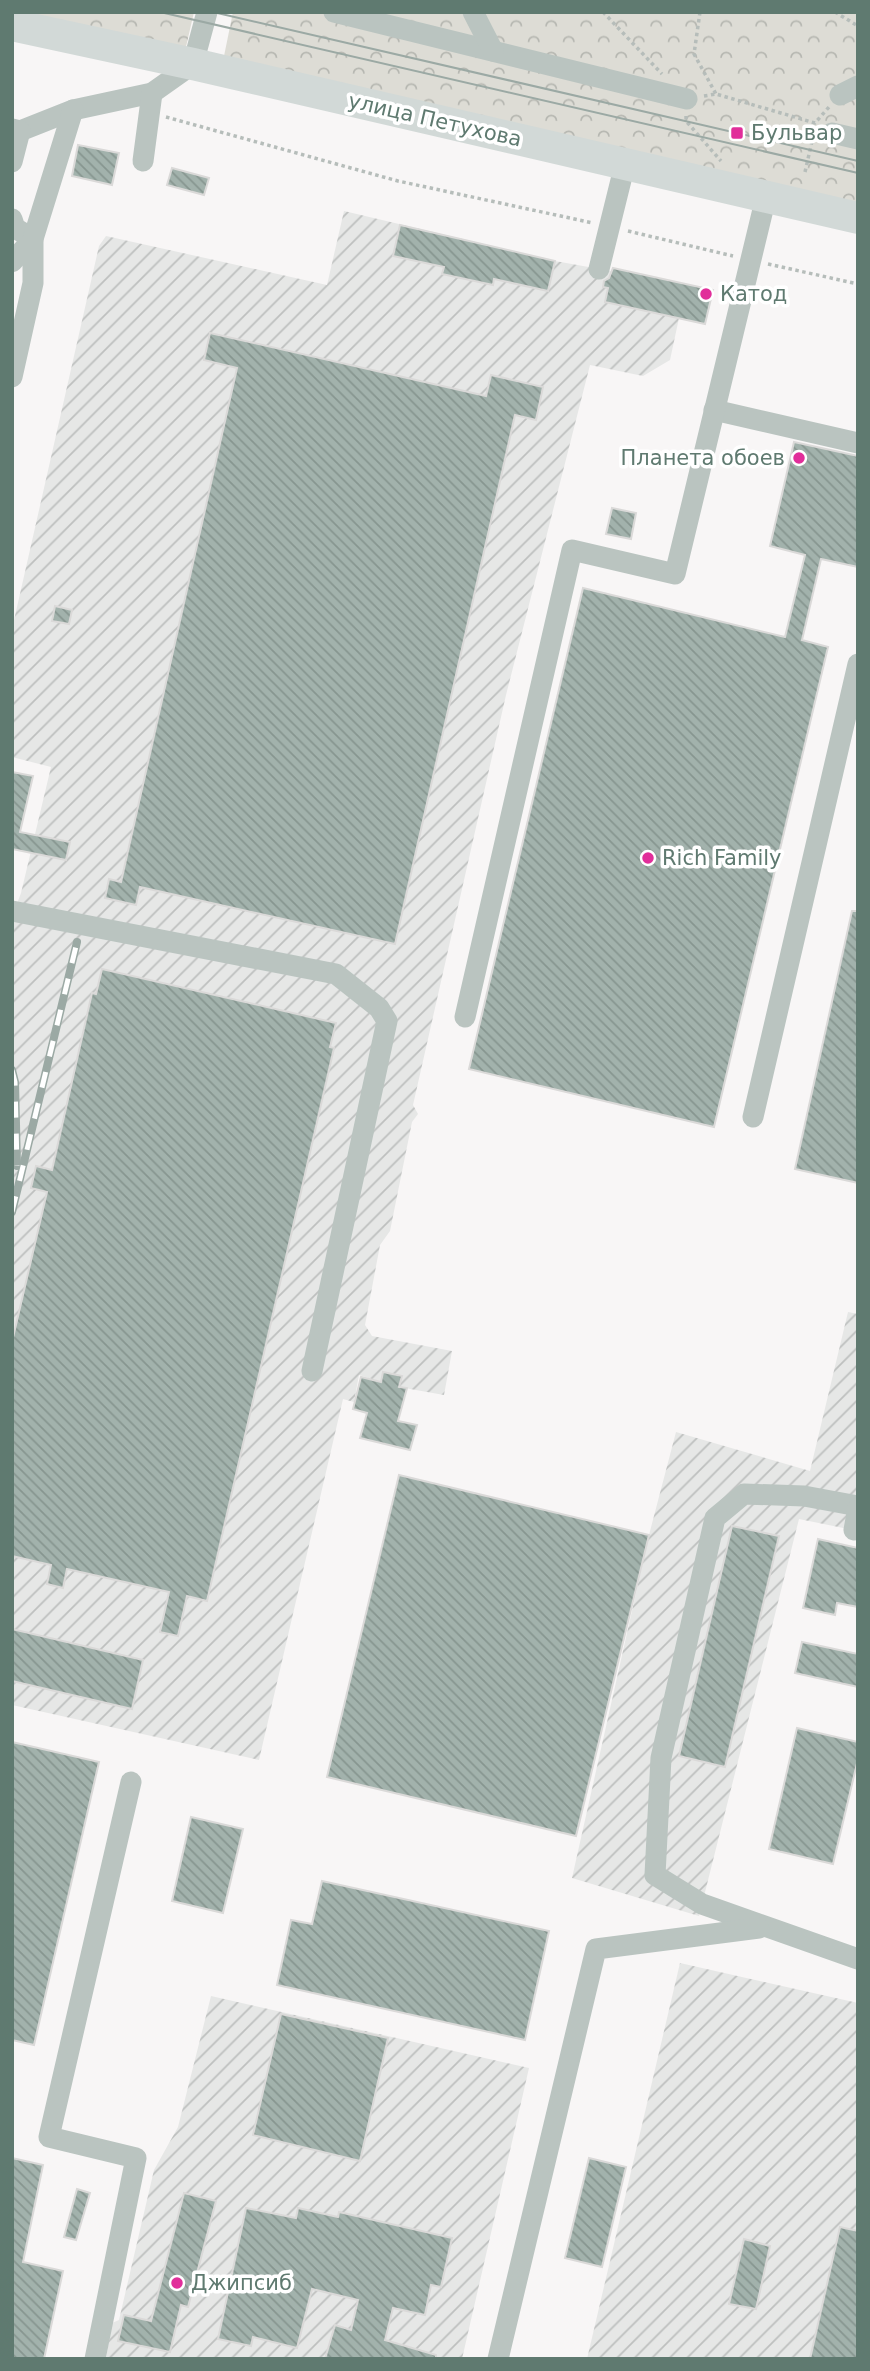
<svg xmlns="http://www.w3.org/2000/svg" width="870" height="2371" viewBox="0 0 870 2371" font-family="'DejaVu Sans',sans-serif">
<defs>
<pattern id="industrial-furrows" width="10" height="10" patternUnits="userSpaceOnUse" patternTransform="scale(1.75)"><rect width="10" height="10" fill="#e6e7e6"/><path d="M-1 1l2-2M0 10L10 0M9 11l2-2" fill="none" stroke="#bec0bf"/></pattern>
<pattern id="park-crowns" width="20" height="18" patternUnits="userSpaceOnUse" patternTransform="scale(1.75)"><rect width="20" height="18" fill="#dddcd5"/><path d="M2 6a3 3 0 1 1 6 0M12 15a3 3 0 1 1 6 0" fill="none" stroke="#b6b7b1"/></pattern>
<pattern id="building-back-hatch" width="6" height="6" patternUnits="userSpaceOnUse" patternTransform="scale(1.75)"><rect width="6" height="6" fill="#a2b2ac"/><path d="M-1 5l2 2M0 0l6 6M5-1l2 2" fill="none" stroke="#879690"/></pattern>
</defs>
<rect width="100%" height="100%" fill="#f8f6f6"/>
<g fill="url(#industrial-furrows)">
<polygon points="344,211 555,261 611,271 612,268 713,290 705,324 679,318 670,360 643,376 590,365 506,695 413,1105 418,1114 412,1122 390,1231 380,1245 365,1325 372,1336 452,1351 444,1395 399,1387 401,1376 384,1372 381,1382 359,1375 354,1402 343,1399 259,1760 12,1705 12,1681 132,1709 143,1660 12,1629 12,1556 51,1565 63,1587 67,1569 169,1592 161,1632 178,1636 187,1596 207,1600 333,1049 330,1047 335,1023 102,970 96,994 92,994 52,1170 36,1167 31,1188 47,1192 12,1342 12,917 21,893 51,767 12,757 12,629 99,246 106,236 327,285"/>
<polygon points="848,1312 858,1314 858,1531 799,1519 699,1916 572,1878 649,1535 676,1432 810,1471"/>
<polygon points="680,1963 858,2003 858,2359 587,2359"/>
<polygon points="211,1996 529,2068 462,2359 106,2359 112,2323 119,2320 154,2170 178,2127"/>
</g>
<g fill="url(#park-crowns)">
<polygon points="17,12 194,12 185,51"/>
<polygon points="233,12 858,12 858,207 223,61"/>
</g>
<g fill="url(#building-back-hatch)" stroke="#dad9d8" stroke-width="2">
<polygon points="78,145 119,153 112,185 72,176"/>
<polygon points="172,168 209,178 204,195 167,185"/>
<polygon points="400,225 555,261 548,291 494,279 493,285 442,274 444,267 393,256"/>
<polygon points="613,268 713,290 705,324 605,302 608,288 603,287 604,281 609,278"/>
<polygon points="210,333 486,396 491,375 543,387 536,420 515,415 395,944 140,887 136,905 105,898 109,879 121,882 237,368 204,360"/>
<polygon points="794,442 858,456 858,567 821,559 802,640 828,647 714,1127 469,1069 583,588 785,637 805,555 770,546"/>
<polygon points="612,508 636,513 631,539 606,534"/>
<polygon points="55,606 72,610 69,624 52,621"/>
<polygon points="12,772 33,776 20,832 70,842 66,860 12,849"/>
<polygon points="852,911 858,911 858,1183 795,1169"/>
<polygon points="102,969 336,1023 330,1047 334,1048 207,1601 187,1596 178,1636 160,1632 169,1592 67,1569 63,1588 47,1584 51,1565 12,1556 12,1342 47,1192 31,1188 36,1166 52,1170 92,993 96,994"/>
<polygon points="383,1372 402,1376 399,1387 407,1388 398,1421 417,1425 410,1450 360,1438 367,1413 353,1409 361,1377 381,1382"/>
<polygon points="399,1475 649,1535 576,1836 327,1777"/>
<polygon points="732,1526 779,1536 725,1767 679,1756"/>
<polygon points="818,1539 858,1548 858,1607 837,1603 835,1615 803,1608"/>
<polygon points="12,1629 143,1660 132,1709 12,1681"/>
<polygon points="802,1642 858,1654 858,1687 795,1673"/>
<polygon points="797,1728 858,1742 858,1759 833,1864 769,1849"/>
<polygon points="12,1742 99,1762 34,2045 12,2040"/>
<polygon points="191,1817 243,1829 223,1913 172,1901"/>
<polygon points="322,1881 549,1931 525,2040 277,1985 291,1920 312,1924"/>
<polygon points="281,2014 388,2038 360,2161 253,2135"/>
<polygon points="12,2158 43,2165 23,2262 63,2271 44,2359 12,2359"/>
<polygon points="589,2158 626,2167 602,2267 565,2258"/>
<polygon points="77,2189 90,2193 76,2240 64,2237"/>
<polygon points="184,2193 216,2201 188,2307 181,2305 170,2352 118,2341 124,2315 151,2321"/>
<polygon points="246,2208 296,2218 298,2208 338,2217 339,2212 452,2238 441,2287 431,2285 425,2315 393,2308 385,2340 436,2355 436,2359 325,2359 335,2325 351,2330 358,2300 312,2289 297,2348 253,2337 251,2346 218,2339"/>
<polygon points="840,2227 858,2231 858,2359 810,2359"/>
<polygon points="744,2239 770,2246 756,2309 729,2304"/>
</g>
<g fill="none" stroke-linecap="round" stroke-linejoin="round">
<g stroke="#b6bdba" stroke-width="3.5" stroke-dasharray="3.5 3.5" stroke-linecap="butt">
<polyline points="603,12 662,74"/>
<polyline points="700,12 694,54 716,94"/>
<polyline points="835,12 858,26"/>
<polyline points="704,96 716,94 815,123 829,107"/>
<polyline points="686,116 686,121 721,161"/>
<polyline points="166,117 398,181 593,223"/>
<polyline points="805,172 813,137"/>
<polyline points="628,231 733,256"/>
<polyline points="768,264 858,284"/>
</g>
<g stroke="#bac4c0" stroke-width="21">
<polyline points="334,12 687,99"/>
<polyline points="473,12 493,51"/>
<polyline points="840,95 858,86"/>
<polyline points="12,129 20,131 73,110 152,93 193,64 207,12"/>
<polyline points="832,133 858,139"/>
<polyline points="143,161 152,93"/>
<polyline points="12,162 20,131"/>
<polyline points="12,219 15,228 33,239 12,262"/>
<polyline points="599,269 625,164"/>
<polyline points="12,377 33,283 33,239 73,110"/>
<polyline points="714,410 858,443"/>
<polyline points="12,911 336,974 379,1008 387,1021 312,1371"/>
<polyline points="465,1017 572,550 675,574 766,197"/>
<polyline points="753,1117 858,664"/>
<polyline points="858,1506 804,1496 744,1494 715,1518 661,1758 655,1875 702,1904 858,1959"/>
<polyline points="854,1530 858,1508"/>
<polyline points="95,2359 136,2158 49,2137 131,1782"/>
<polyline points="498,2359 596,1949 759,1928"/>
</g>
<polyline stroke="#d2d9d7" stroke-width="32" points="12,25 193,64 858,218"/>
<g stroke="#9ba9a4" stroke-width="2">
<polyline points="160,12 858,173"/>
<polyline points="213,12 858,161"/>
</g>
<g stroke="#9ba9a4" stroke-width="8">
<g id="rail">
<polyline points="12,1070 15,1082 17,1166"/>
<polyline points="12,1212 77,942"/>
</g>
</g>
<use href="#rail" stroke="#fff" stroke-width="5" stroke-dasharray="16" stroke-linecap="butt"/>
</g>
<g fill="#e12e9a" stroke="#fff" stroke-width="2.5">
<rect x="730" y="126" width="14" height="14" rx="3.5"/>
<circle cx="706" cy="294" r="7"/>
<circle cx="799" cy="458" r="7"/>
<circle cx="648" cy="858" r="7"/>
<circle cx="177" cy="2283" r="7"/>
</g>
<g text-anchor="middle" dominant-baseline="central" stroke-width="7" stroke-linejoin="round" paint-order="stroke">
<g font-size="21" fill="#5f7a70" stroke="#fff">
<text transform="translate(435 120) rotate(13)">улица Петухова</text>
</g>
<g font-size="21" fill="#5f7a70" stroke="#fff" text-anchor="start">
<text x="751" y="133">Бульвар</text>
<text x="720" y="294">Катод</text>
<text x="785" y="458" text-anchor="end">Планета обоев</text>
<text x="662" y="858">Rich Family</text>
<text x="191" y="2283">Джипсиб</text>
</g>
</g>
<rect width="870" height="2371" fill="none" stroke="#5f7a70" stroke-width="28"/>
</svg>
